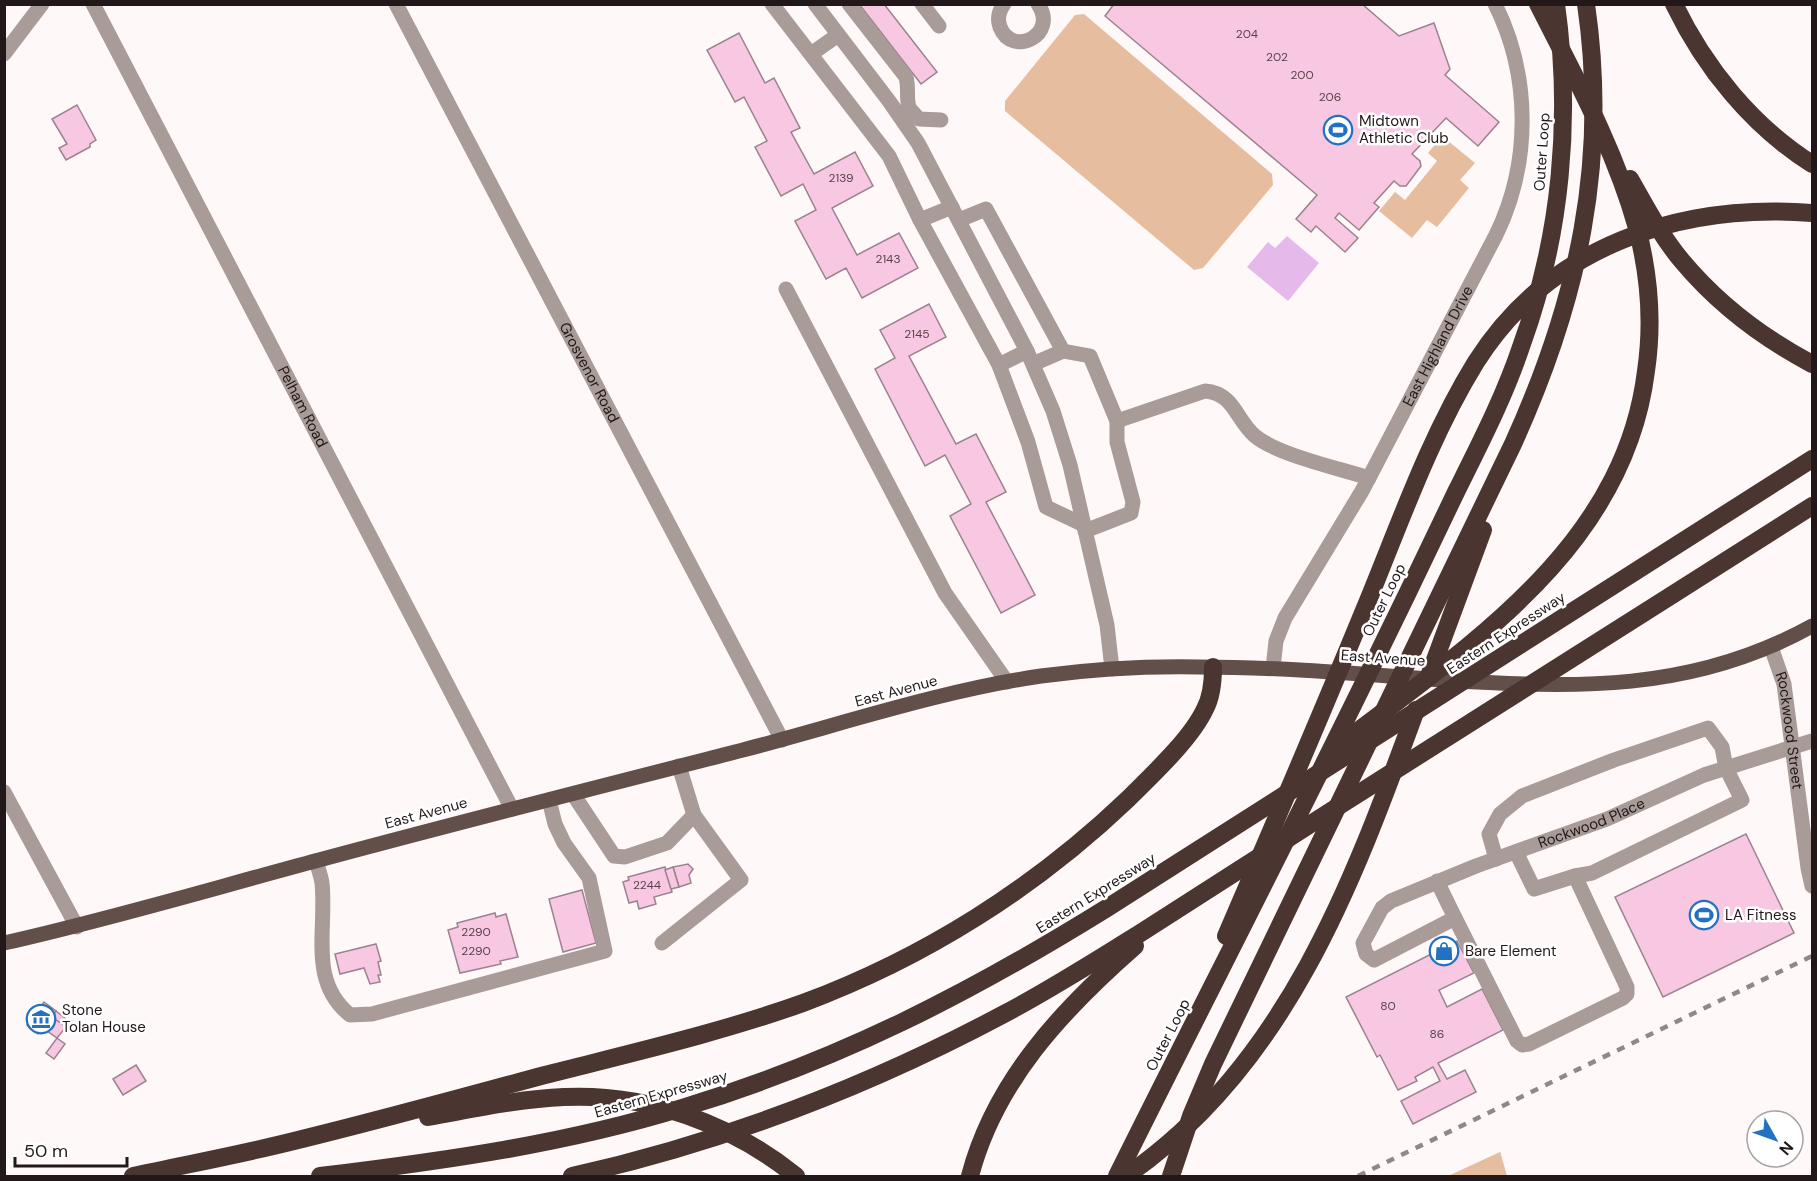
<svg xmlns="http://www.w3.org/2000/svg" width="1817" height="1181" viewBox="0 0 1817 1181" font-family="'DM Sans',sans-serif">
<rect width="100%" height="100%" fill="#fff8f9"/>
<g fill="#e7bda0">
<polygon points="1084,14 1272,174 1273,185 1203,268 1194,270 1005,111 1005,101 1075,15"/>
<polygon points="1442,136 1475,163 1460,180 1469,188 1437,227 1427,220 1412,238 1379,211 1395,192 1405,200 1437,161 1428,153"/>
<polygon points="1500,1151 1507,1176 1448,1176 1500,1152"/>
</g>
<polygon fill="#e5baea" points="1287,236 1319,263 1288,301 1247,267 1268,242 1275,248"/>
<g fill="#f8c7e1" stroke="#9a828e" stroke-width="1.5">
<polygon points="859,4 884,4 937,72 921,84"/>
<polygon points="1114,4 1362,4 1399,36 1434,23 1450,69 1445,75 1499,122 1478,146 1446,118 1412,154 1420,161 1421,166 1406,186 1400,186 1394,181 1374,203 1379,207 1359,230 1339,213 1335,218 1358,238 1345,252 1316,226 1311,232 1296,219 1317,195 1105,16"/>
<polygon points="739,33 765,83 774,78 800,128 791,132 814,174 855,152 873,186 832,208 857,255 899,233 918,268 862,298 846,268 826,279 795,221 816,210 803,184 781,196 755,147 767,141 744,97 735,102 707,50"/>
<polygon points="77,105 96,140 90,144 90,147 66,160 59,148 67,144 52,119"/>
<polygon points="929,304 946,337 909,356 956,444 976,434 1006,492 986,502 1035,595 1001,613 950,516 971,504 945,455 925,466 875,369 895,358 880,330"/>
<polygon points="1746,834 1794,933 1663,997 1615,897"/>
<polygon points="688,864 693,869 689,875 691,883 679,887 673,867"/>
<polygon points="665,867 672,892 654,897 656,904 639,909 637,901 629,903 623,882 629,880 628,877"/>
<polygon points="673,867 679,887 671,889 665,870"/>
<polygon points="582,890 596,943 563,952 549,899"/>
<polygon points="495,913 496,917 506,914 518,957 500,961 501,964 460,973 448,930 458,927 457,923"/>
<polygon points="1457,941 1474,973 1439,990 1447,1007 1482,989 1503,1030 1438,1063 1447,1079 1465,1070 1476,1092 1413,1124 1401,1101 1440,1081 1433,1067 1415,1077 1417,1081 1398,1090 1380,1055 1377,1057 1346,997"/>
<polygon points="376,944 381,961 378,962 381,975 378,975 380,982 370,984 364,968 340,974 335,954"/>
<polygon points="44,1002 56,1011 38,1034 27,1025"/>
<polygon points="56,1011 65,1018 60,1023 52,1017"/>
<polygon points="52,1017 66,1027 57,1038 43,1028"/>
<polygon points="57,1038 65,1044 54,1059 46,1053"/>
<polygon points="136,1065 146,1081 123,1095 113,1079"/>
</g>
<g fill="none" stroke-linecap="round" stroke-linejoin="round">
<g stroke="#a89b98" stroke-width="15">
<path id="s1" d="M93 4 512 809"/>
<path id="s2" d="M396 4 782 740"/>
<polyline points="772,4 889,156 920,220"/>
<polyline points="815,4 889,101 918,143 1027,351 1053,411 1070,465 1107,625 1112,669"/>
<path d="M849 4 906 77C909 88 906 97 909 108L900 116"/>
<polyline points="922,4 939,26"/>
<path d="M1004 4C999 11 997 19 1000 27 1012 58 1059 35 1038 4"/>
<polyline points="4,54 42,4"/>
<polyline points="811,54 838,35"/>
<polyline points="909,108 919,119 941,120"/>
<polyline points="952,207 920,220 999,365 1028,442 1046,507 1084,525"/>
<path d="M959 220 986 209 1063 351 1090 356 1117 421 1205 391C1234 393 1236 420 1255 436 1278 455 1338 468 1369 478"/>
<polyline points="786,289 945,593 1007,682"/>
<polyline points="1033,364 1063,351"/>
<polyline points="999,365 1027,351"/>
<polyline points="1085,531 1131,513 1133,502 1117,442 1117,421"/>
<path id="s3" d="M1771 647 1784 684 1808 868 1812 886"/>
<path id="s4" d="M1273 668 1276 641 1285 618 1362 491 1496 235C1531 163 1531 76 1495 4"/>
<polyline points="4,792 77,927"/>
<polyline points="573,794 614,856 625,857 667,843 694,815"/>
<polyline points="1496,859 1489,834 1500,814 1522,796 1614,760 1708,728 1722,747 1726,768 1742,800 1592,873 1575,876"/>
<path d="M316 861C318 868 321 876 322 883 327 930 308 981 350 1015L372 1014 605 951 589 878 564 843 555 824 549 800"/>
<path id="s5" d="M1437 881 1455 918 1374 960 1366 954 1363 943 1382 908 1391 901 1476 866 1607 819 1704 775 1812 741"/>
<polyline points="1455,918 1517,1041 1522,1045 1529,1044 1623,998 1627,994 1627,987 1575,876 1534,889 1516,852"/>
<polyline points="662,943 741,880 694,815 679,766"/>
</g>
<path stroke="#634f4a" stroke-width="15" d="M4 943C111 919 214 888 319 860 460 822 602 786 743 750 842 724 940 691 1041 676 1094 669 1146 666 1199 667 1280 667 1360 674 1441 680 1575 688 1691 693 1812 626"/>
<g stroke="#4b3530" stroke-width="18">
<path d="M1674 4C1705 68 1752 126 1812 164"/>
<path d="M1630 179C1646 207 1661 236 1682 261 1718 304 1763 338 1812 364"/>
<polyline points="1429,676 1483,530"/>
<path d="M1333 750C1464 649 1624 550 1646 371 1653 324 1649 274 1637 228 1615 149 1575 77 1538 4"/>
<path d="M1226 936C1273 827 1320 718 1365 608 1399 526 1429 438 1476 362 1550 245 1680 203 1812 213"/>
<path d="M428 1117C473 1109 518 1099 564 1097 648 1093 731 1124 796 1176"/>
<path d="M133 1176C188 1164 243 1154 298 1140 380 1120 463 1097 545 1075 631 1053 719 1033 803 1003 924 958 1035 888 1128 799 1152 775 1191 739 1205 709 1212 696 1213 681 1213 667"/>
<path d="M320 1176C443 1161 566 1144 685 1107 840 1060 970 993 1107 908L1812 459"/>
<path d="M572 1176C724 1142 867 1087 1004 1014 1050 990 1095 961 1139 934 1203 893 1267 852 1331 811 1492 709 1652 608 1812 506"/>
<path d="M970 1176C995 1081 1062 1010 1135 946"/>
<path d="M1117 1176C1202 1005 1290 835 1374 662 1402 605 1430 547 1457 490 1481 442 1505 395 1522 344 1561 236 1572 118 1556 4"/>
<path d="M1126 1176C1286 1065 1352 885 1416 710"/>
<path d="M1171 1176 1191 1116 1213 1064 1513 444C1578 301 1609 162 1586 4"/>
</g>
<polyline stroke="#908789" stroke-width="4.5" stroke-dasharray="8 8" stroke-linecap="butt" points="1358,1176 1812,956"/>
</g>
<defs>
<g id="stadium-ring" transform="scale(1.5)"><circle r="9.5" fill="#fff" stroke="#2272c1" stroke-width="1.5"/><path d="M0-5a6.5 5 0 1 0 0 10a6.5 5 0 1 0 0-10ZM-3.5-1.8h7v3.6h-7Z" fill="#2272c1"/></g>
<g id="shop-ring" transform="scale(1.5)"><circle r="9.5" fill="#fff" stroke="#2272c1" stroke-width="1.5"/><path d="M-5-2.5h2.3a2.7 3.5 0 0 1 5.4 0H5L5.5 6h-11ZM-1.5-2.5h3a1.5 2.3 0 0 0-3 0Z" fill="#2272c1"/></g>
<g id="museum-ring" transform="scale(1.5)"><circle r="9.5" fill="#fff" stroke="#2272c1" stroke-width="1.5"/><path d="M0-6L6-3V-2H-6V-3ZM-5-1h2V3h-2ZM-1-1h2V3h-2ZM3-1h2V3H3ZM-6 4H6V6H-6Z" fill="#2272c1"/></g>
</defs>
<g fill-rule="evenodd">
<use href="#stadium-ring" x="1338" y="130"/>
<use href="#stadium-ring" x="1704" y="915"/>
<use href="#shop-ring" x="1444" y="951"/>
<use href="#museum-ring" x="41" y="1019"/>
</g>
<g text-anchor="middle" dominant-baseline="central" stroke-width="5" stroke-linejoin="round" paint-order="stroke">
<g font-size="12" fill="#58434b">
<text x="1247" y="34">204</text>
<text x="1277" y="57">202</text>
<text x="1302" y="75">200</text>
<text x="1330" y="97">206</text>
<text x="841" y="178">2139</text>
<text x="888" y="259">2143</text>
<text x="917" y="334">2145</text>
<text x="647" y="885">2244</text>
<text x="476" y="932">2290</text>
<text x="476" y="951">2290</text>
<text x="1388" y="1006">80</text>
<text x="1437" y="1034">86</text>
</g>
<g font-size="15" fill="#221719" stroke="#fff" text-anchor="start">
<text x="1359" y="121">Midtown<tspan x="1359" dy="17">Athletic Club</tspan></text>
<text x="1725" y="915">LA Fitness</text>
<text x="1465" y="951">Bare Element</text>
<text x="62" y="1010">Stone<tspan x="62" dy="17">Tolan House</tspan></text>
</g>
<g font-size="15" fill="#221719" stroke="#fff">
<text transform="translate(1542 152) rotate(-86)">Outer Loop</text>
<text stroke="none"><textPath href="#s4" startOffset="364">East Highland Drive</textPath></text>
<text stroke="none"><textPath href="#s2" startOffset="416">Grosvenor Road</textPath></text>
<text stroke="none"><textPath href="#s1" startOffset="454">Pelham Road</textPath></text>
<text transform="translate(1384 600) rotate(-64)">Outer Loop</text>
<text transform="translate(1506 633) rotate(-33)">Eastern Expressway</text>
<text transform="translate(1383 658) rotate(4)">East Avenue</text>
<text transform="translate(896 691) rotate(-15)">East Avenue</text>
<text stroke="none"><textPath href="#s3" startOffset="86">Rockwood Street</textPath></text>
<text transform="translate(426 813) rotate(-15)">East Avenue</text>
<text stroke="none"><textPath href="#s5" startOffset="420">Rockwood Place</textPath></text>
<text transform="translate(1096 893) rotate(-32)">Eastern Expressway</text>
<text transform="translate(1168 1035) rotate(-63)">Outer Loop</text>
<text transform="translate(661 1094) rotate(-16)">Eastern Expressway</text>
</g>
</g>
<rect width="1817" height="1181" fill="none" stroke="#221719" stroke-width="12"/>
<g transform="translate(1775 1139) rotate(130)"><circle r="28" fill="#ffffff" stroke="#a7a2a3" stroke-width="1.5"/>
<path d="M0-4.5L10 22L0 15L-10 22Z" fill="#2272c1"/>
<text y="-9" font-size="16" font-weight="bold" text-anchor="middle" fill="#221719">N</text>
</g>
<path d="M15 1157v9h112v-9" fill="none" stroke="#221719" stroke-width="3"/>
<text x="24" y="1157" font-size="18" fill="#221719" stroke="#ffffff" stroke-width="4.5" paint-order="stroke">50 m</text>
</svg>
